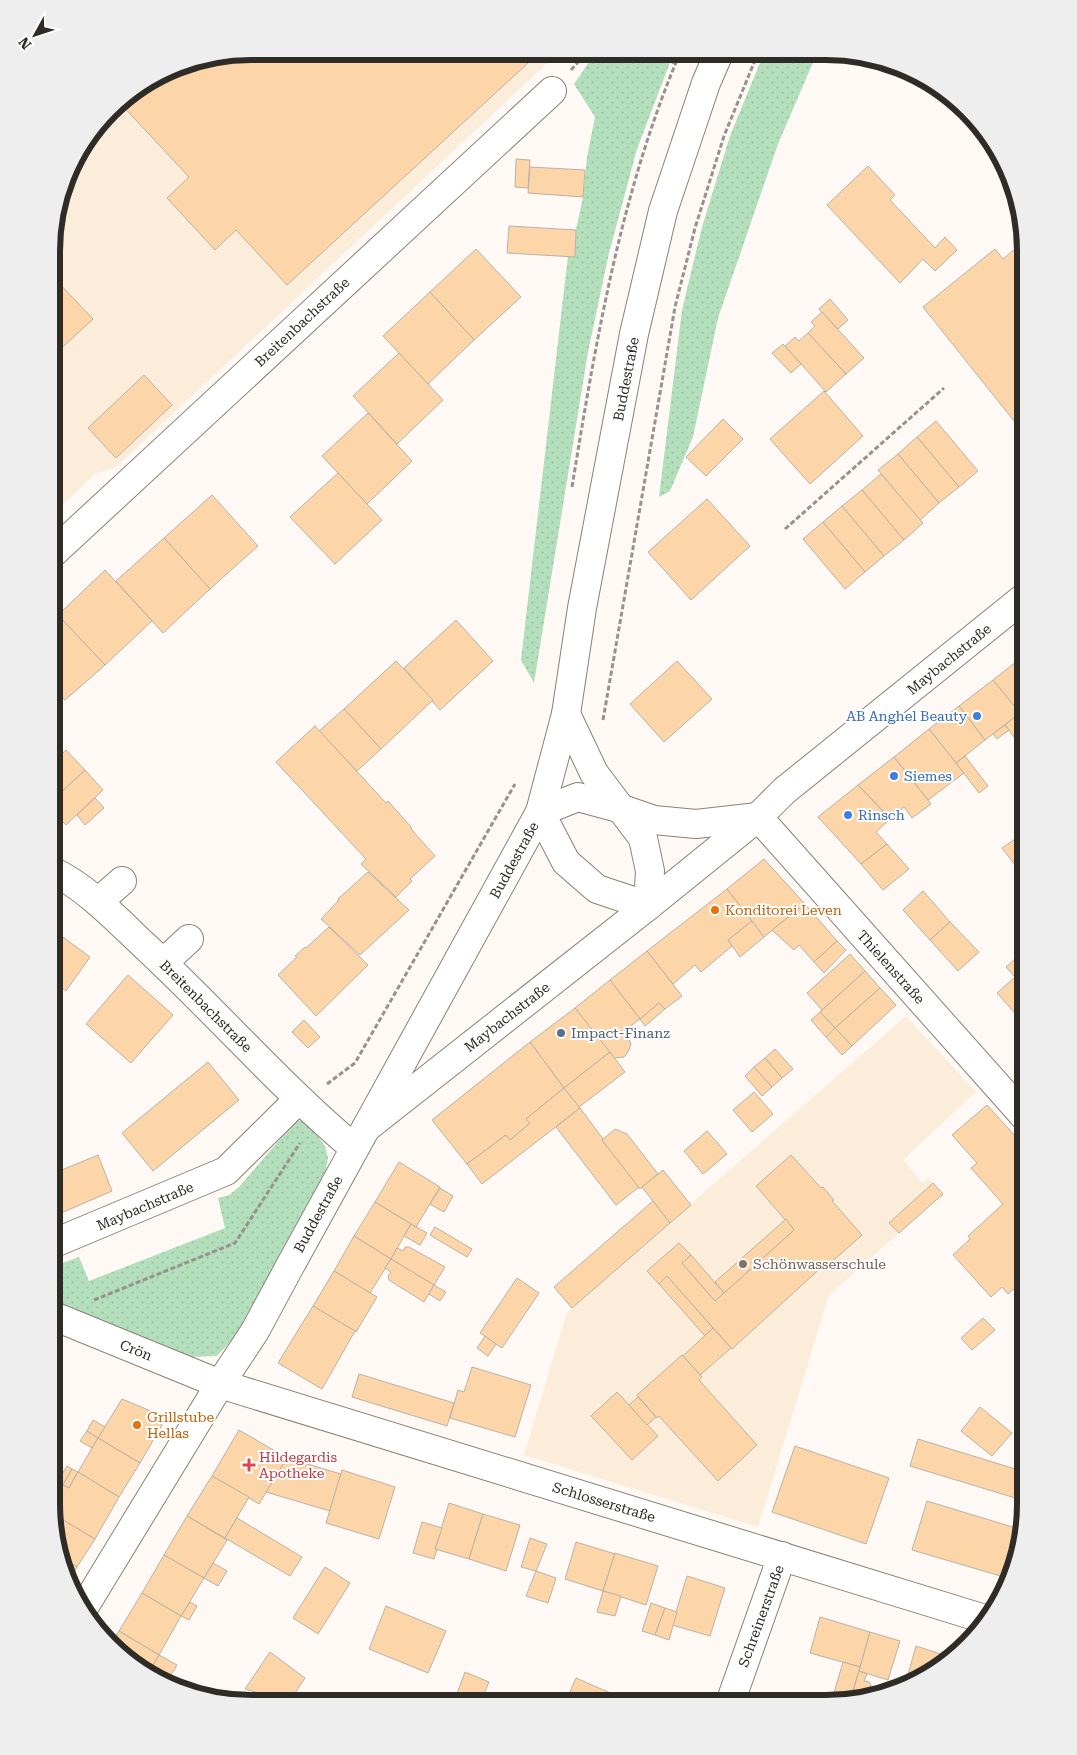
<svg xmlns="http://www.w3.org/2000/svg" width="1077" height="1755" viewBox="0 0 1077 1755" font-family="'Roboto Serif',serif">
<defs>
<pattern id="grass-dots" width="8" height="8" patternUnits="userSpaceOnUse" patternTransform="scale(1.25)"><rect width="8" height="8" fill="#b4dfbc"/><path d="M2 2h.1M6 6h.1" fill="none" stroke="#9bc0a1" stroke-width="1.8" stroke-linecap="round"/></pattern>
</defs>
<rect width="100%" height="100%" fill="#fef9f4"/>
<g fill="#fcecda">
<polygon points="251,51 559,52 116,467 95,474 53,514 53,226 72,163 119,101 175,66"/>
<polygon points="906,1016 976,1092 903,1160 922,1183 929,1178 933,1183 889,1223 899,1233 829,1295 758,1527 524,1455 567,1312"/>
</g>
<g fill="url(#grass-dots)">
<polygon points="596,52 674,52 637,149 609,253 588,352 534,683 521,660 568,256 575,256 576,230 583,197 587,157 595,117 574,84"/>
<polygon points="764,53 817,53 778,144 718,318 693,437 670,491 659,497 682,310 702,227 730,136"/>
<polygon points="304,1118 325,1146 328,1158 323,1188 233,1339 217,1356 190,1357 65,1313 52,1306 52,1267 79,1257 89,1281 225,1228 218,1198 229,1195 239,1187 293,1124"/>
</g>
<g fill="#fcd6a8" stroke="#bbb1a5">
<polygon points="251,51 540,52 287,285 236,230 215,250 167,198 189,177 119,102 175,66"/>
<polygon points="516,159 530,160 528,188 515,187"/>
<polygon points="868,166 895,195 890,200 935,248 945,237 957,250 935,271 923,259 900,283 827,205"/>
<polygon points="530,167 585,170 583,197 528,193"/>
<polygon points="509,226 576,230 575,257 507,253"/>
<polygon points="1021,244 1026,251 1026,436 923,307 995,249 1003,259"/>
<polygon points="476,249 521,297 474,340 430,292"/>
<polygon points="53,277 93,319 53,356"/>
<polygon points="430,292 474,340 428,384 383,336"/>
<polygon points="830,299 848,320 838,329 819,309"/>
<polygon points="822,312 864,358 846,374 808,333 815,326 811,322"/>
<polygon points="808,333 846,374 826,392 785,346 795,337 799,341"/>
<polygon points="783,344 801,364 791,373 772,353"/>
<polygon points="399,353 443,400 397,444 353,396"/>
<polygon points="144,375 172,405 116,458 88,428"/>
<polygon points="824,391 863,436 810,484 770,439"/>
<polygon points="368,413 412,461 367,504 322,456"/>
<polygon points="723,419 743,439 706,476 686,457"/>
<polygon points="936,421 978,471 959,487 917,437"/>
<polygon points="917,437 959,487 939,503 898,454"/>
<polygon points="898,454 939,503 920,520 878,470"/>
<polygon points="338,473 382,520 335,564 290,517"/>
<polygon points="881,474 923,523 904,540 862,490"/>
<polygon points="862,490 904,540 884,556 842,506"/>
<polygon points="212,495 258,546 210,589 164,538"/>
<polygon points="707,499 750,546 691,600 648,552"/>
<polygon points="842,506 884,556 865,572 823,522"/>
<polygon points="823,522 865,572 845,589 803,539"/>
<polygon points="164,538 210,589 163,633 116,581"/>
<polygon points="105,570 152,621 105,665 58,615"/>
<polygon points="58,615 105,665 65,700 58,693 52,699 52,620"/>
<polygon points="456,620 493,661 440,710 404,668"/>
<polygon points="1026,654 1026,709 1020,713 993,680"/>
<polygon points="396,661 433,700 381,749 344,709"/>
<polygon points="677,661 712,699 664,742 630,704"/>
<polygon points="993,680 1020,713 985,740 959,706"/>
<polygon points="959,706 985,740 956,763 929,729"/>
<polygon points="344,709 381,749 357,771 319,731"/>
<polygon points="1020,713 1026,721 1026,753 1005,725"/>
<polygon points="1005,725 1009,730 997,739 993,734"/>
<polygon points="315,726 386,803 388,801 412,828 411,829 435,856 410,879 412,881 396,897 361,864 366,859 276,762"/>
<polygon points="929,729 964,773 928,800 894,757"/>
<polygon points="66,750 85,770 52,801 52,763"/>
<polygon points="965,756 988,786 979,793 956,763"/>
<polygon points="894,757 931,804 912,818 904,807 890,818 858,785"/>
<polygon points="85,770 103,790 66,825 57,816 55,818 52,815 52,801"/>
<polygon points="858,785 890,819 876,832 887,844 861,864 818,817"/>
<polygon points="95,798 104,808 85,825 77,815"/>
<polygon points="1015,839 1026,852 1026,870 1022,874 1002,848"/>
<polygon points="887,844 909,869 883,890 861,864"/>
<polygon points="764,859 805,904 764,937 727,889"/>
<polygon points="368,872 409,910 360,955 321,919 339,900 338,899"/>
<polygon points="727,889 752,921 728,940 732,946 701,972 695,965 673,984 647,951"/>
<polygon points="923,891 950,922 930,940 903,910"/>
<polygon points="805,904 837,941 814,962 799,945 794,950 772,930"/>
<polygon points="752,921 764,937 740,957 728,940"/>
<polygon points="950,922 979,952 958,971 930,940"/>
<polygon points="329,927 368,965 316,1016 278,975 297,957 295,956 305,947 306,948"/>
<polygon points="52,929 90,957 66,991 52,980"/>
<polygon points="837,941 846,950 824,973 814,962"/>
<polygon points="1026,949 1025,968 1015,977 1006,967"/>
<polygon points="647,951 682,996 665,1009 659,1003 640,1019 610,980"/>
<polygon points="850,954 865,971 822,1010 807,993"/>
<polygon points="1025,968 1025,1032 1017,1022 1020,1019 997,993"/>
<polygon points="865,971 880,988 835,1028 820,1012"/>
<polygon points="128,975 173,1015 131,1063 86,1024"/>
<polygon points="610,980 640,1019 625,1030 631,1044 628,1052 624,1057 614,1058 575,1008"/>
<polygon points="880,988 896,1005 852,1046 835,1028"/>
<polygon points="659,1003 665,1009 645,1026 640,1019"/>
<polygon points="575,1008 610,1052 564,1088 530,1042"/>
<polygon points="820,1012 835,1028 826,1037 811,1020"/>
<polygon points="304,1020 320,1037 308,1048 292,1032"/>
<polygon points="835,1028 852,1046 842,1055 826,1037"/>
<polygon points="530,1042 564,1088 526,1119 530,1123 510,1140 506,1135 467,1164 432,1120"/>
<polygon points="775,1049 793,1069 782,1078 765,1058"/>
<polygon points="610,1052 625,1072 579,1107 564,1088"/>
<polygon points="765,1058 782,1078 772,1087 754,1067"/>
<polygon points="208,1062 239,1100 153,1171 122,1133"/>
<polygon points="754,1067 772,1087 762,1096 745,1076"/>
<polygon points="564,1088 580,1108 482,1184 467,1164 506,1135 510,1140 530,1123 526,1119"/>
<polygon points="754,1092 773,1114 752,1132 733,1110"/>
<polygon points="987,1105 1025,1147 1025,1178 1017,1185 1025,1195 1025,1279 1008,1294 1002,1287 991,1297 953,1255 970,1239 968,1236 1003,1204 971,1168 977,1163 952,1135"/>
<polygon points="580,1108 603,1139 602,1140 639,1187 616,1205 556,1127"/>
<polygon points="615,1129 627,1134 658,1174 640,1189 602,1140"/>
<polygon points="707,1131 727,1154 703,1174 684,1151"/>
<polygon points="98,1155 112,1191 52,1217 52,1174"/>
<polygon points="791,1155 821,1188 823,1187 834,1200 832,1201 862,1235 828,1265 825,1264 732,1349 667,1276 659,1284 647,1271 679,1243 691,1255 682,1263 715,1301 794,1230 756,1186"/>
<polygon points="399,1162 440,1187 416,1227 375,1202"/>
<polygon points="663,1170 691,1205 670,1223 642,1187"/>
<polygon points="933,1183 943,1194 899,1233 889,1223"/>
<polygon points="440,1188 453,1196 444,1212 430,1204"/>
<polygon points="653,1201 670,1223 572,1308 554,1287"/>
<polygon points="375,1202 411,1224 391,1259 354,1236"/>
<polygon points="786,1219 794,1230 724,1293 715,1282"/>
<polygon points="411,1224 427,1233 420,1245 404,1236"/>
<polygon points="435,1227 472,1249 467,1257 430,1235"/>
<polygon points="354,1236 391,1259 370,1293 334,1271"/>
<polygon points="405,1247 409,1247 445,1267 434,1285 391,1259 397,1248 403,1251"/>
<polygon points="691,1255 724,1293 715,1301 682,1263"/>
<polygon points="391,1259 434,1285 424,1302 389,1280 388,1276 391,1272 385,1268"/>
<polygon points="334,1271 377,1297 356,1332 313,1306"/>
<polygon points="667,1276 713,1328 705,1336 659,1284"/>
<polygon points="517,1278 539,1293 502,1348 480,1333"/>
<polygon points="434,1285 446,1292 440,1301 429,1294"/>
<polygon points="313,1306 355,1331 322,1389 278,1363"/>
<polygon points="983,1318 995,1330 972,1350 961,1338"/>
<polygon points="713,1328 731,1348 700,1375 683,1356"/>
<polygon points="485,1336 496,1344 488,1356 477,1348"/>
<polygon points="682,1355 702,1377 699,1380 757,1445 718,1481 659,1416 657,1418 637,1395"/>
<polygon points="472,1367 531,1385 515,1437 450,1418 458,1390 464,1392"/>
<polygon points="359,1374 454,1403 447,1426 352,1397"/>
<polygon points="617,1392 658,1436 632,1460 591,1416"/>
<polygon points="638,1397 656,1417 647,1425 629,1405"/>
<polygon points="122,1399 158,1414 162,1425 140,1463 98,1438"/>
<polygon points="980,1407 1012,1433 992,1456 961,1431"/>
<polygon points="93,1420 105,1427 98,1438 87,1431"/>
<polygon points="239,1430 287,1458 259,1504 212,1476"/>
<polygon points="87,1431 98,1438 92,1448 80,1441"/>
<polygon points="98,1438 140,1463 119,1497 78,1472"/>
<polygon points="918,1439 1025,1472 1025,1501 910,1466"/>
<polygon points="795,1446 889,1478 866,1544 772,1512"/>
<polygon points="287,1458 341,1474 330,1511 266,1492"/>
<polygon points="67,1466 72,1469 57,1495 51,1492"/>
<polygon points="72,1469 78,1472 69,1488 63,1485"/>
<polygon points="342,1470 395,1487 379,1539 326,1523"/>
<polygon points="78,1472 119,1497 95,1539 53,1514 51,1504 63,1485 69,1488"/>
<polygon points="212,1476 249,1497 225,1538 187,1516"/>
<polygon points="927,1501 1019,1529 1004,1577 912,1550"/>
<polygon points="449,1503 483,1514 469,1559 435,1549"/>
<polygon points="53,1514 95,1539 77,1567 62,1558"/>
<polygon points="483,1514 520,1525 506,1571 469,1559"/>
<polygon points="187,1516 227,1540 204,1578 164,1555"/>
<polygon points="237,1518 302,1557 290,1576 225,1538"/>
<polygon points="422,1522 442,1528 435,1549 437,1549 434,1559 413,1553"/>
<polygon points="530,1538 547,1544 536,1571 521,1567"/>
<polygon points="576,1542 615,1554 603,1591 565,1579"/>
<polygon points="615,1553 658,1566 646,1605 603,1591"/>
<polygon points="164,1555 204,1578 181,1616 142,1593"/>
<polygon points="62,1558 77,1567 68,1583 66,1580"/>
<polygon points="213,1563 227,1571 218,1586 204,1578"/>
<polygon points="325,1567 350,1583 318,1634 293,1618"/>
<polygon points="536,1571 556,1578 548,1603 526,1596"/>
<polygon points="687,1576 725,1588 710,1636 672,1625"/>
<polygon points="603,1591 621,1596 615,1616 597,1612"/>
<polygon points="142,1593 181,1616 159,1655 119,1631"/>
<polygon points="190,1602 197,1606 189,1620 181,1616"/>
<polygon points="651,1603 665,1608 655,1635 642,1631"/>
<polygon points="386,1606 446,1631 428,1673 369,1649"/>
<polygon points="665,1608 677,1612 669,1640 655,1635"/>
<polygon points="820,1617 870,1632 860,1667 810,1653"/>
<polygon points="119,1631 159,1655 150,1671 157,1675 156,1678 130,1663 111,1644"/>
<polygon points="870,1632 900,1641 888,1680 859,1671"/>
<polygon points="916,1646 947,1656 945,1664 907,1686 905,1685"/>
<polygon points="270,1652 305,1678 289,1702 245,1689"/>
<polygon points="159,1655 177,1665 167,1681 150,1671"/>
<polygon points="843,1662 860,1667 859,1671 850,1699 831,1703"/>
<polygon points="859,1671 867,1674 864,1681 869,1682 871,1685 868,1695 852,1698 851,1698"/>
<polygon points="465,1672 489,1682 480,1703 465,1703 455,1699"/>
<polygon points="576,1678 615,1695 612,1703 565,1703"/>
</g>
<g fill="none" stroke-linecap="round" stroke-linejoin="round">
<g stroke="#8b8176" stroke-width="30">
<g id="minor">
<polyline points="52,554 552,91"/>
<polyline points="566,714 594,773 643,838 650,871 648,906"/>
<polyline points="758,817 1025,1117"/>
<path d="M52 871C88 888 117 920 146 947 217 1013 280 1086 354 1148"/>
<polyline points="98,902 122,881"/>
<polyline points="648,906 597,889 566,862 540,812 578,797 622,809 654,820 696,824 758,817"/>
<polyline points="163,963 189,939"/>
<polyline points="366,1128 648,906 758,817 784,791 1026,596"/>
<polyline points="52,1244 226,1171 299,1099"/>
<polyline points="51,1315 220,1384 988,1620"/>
<polyline points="730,1703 782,1556"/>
</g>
</g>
<g stroke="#8b8176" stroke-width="30">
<polyline id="major" points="83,1609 220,1384 255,1331 290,1266 540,812 566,714 582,608 634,334 663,211 706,83 719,53"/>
</g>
<g stroke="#96928d" stroke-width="3" stroke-dasharray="5 2.5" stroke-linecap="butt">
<polyline points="628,52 676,63"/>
<polyline points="571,70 587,52"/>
<path d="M572 487C596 340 621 191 680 53"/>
<polyline points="785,529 944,388"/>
<polyline points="603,720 675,307 695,228 724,136 758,53"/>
<polyline points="327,1084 355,1063 515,784"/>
<polyline points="94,1300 235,1243 300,1143"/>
</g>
<use href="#minor" stroke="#fff" stroke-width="28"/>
<use href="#major" stroke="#fff" stroke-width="28"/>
</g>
<g fill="#3f7fe0" stroke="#fff" stroke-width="2">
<circle cx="977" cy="716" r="5"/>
<circle cx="894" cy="776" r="5"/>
<circle cx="848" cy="815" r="5"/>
</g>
<g fill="#e8710a" stroke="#fff" stroke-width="2">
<circle cx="715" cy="910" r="5"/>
<circle cx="137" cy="1425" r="5"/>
</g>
<circle fill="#5c6f8a" stroke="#fff" stroke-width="2" cx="561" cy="1033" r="5"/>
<circle fill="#8d6e63" stroke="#fff" stroke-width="2" cx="743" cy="1264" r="5"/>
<path fill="#e0444e" stroke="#fff" stroke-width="2" d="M246.5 1457.5h5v5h5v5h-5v5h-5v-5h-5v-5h5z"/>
<g text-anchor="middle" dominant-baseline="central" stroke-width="4" stroke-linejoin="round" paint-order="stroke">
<g font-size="14" fill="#2f2b26" stroke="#fff">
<text transform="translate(302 322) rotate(-43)">Breitenbachstraße</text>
<text transform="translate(626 379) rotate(-79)">Buddestraße</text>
<text transform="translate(949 659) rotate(-39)">Maybachstraße</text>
<text transform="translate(514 860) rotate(-61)">Buddestraße</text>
<text transform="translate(891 967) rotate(48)">Thielenstraße</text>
<text transform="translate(206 1006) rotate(45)">Breitenbachstraße</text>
<text transform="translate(507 1017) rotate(-38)">Maybachstraße</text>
<text transform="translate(145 1206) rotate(-23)">Maybachstraße</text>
<text transform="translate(318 1214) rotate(-61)">Buddestraße</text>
<text transform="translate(136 1350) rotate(22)">Crön</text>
<text transform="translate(604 1502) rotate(17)">Schlosserstraße</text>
<text transform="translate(761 1616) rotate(-70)">Schreinerstraße</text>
</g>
<g font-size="14" fill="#366cbe" stroke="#fff" text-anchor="start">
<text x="967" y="716" text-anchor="end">AB Anghel Beauty</text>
<text x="904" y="776">Siemes</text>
<text x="858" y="815">Rinsch</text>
</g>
<g font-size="14" fill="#c56008" stroke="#fff" text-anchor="start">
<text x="725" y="910">Konditorei Leven</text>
<text x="147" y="1417">Grillstube<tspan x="147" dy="16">Hellas</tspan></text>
</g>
<g font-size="14" fill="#4e5e75" stroke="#fff" text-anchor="start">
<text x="571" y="1033">Impact-Finanz</text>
</g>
<g font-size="14" fill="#785e54" stroke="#fff" text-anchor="start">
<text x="753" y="1264">Schönwasserschule</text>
</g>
<g font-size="14" fill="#be3a42" stroke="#fff" text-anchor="start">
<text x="259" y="1457">Hildegardis<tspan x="259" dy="16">Apotheke</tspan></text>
</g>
</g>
<path d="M0 0H1077V1755H0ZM251 60H826A191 191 0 0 1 1017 251V1504A191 191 0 0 1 826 1695H251A191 191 0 0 1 60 1504V251A191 191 0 0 1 251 60Z" fill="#eee" fill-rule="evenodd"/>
<path fill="none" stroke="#2f2b26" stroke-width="6" d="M251 60H826A191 191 0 0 1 1017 251V1504A191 191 0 0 1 826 1695H251A191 191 0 0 1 60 1504V251A191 191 0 0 1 251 60Z"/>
<g transform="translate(35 35) rotate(230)" stroke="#ffffff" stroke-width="4" paint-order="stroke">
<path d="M0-4L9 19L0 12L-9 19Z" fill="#2f2b26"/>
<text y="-8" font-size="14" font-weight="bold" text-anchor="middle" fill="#2f2b26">N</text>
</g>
</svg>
